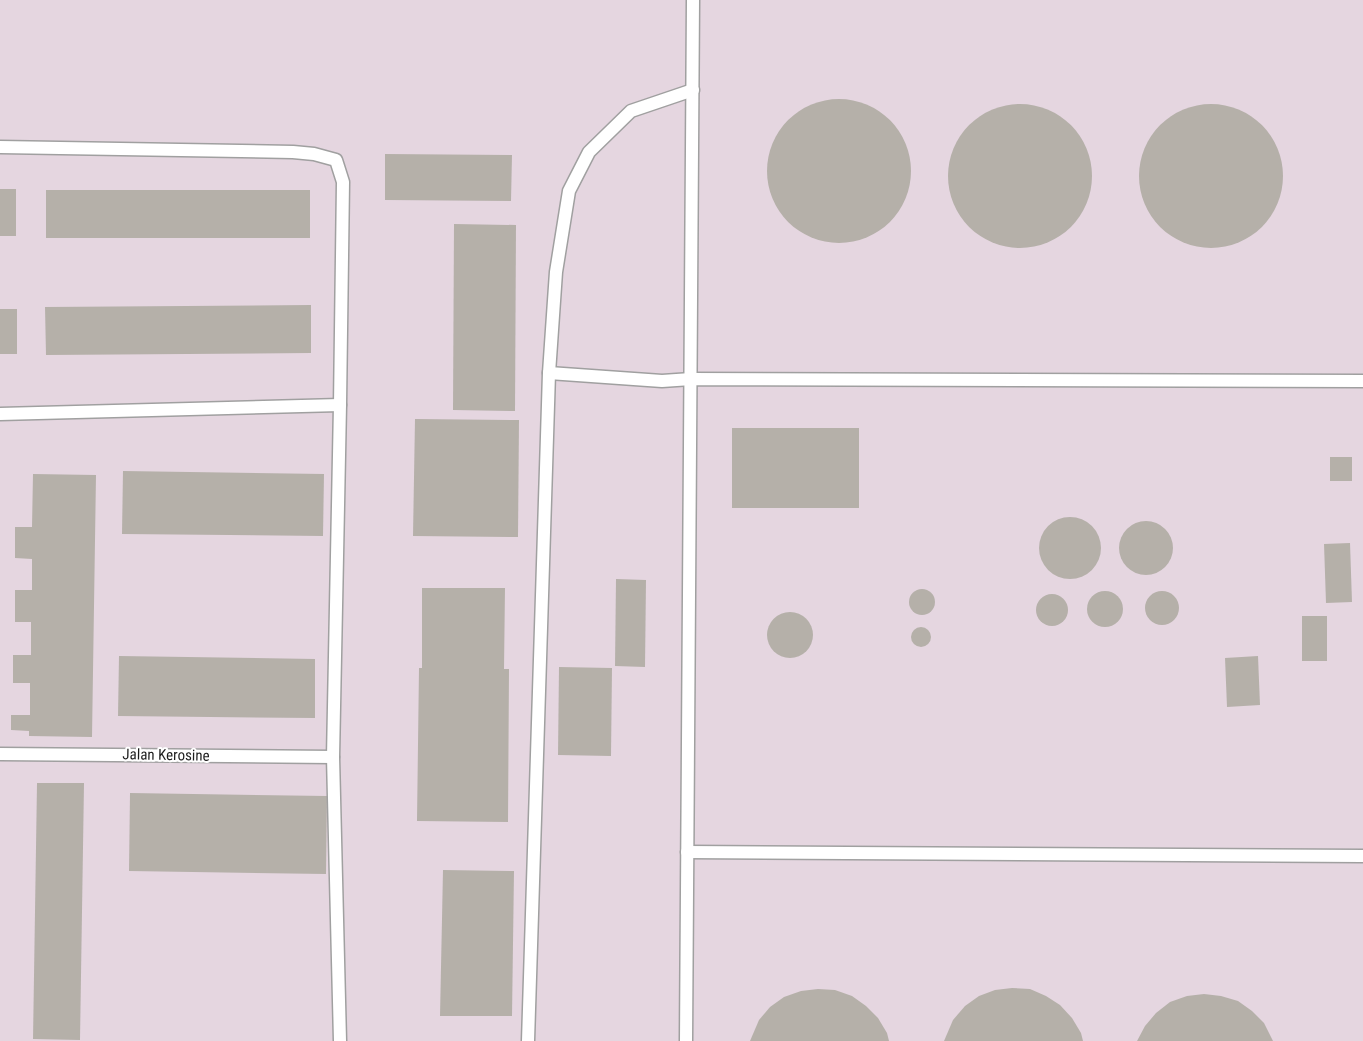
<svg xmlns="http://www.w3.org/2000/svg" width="1363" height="1041" viewBox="0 0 1363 1041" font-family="'Roboto Condensed',sans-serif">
<rect width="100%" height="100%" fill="#eceae3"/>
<rect fill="#e5d6e0" x="0" y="0" width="1363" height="1041"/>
<g fill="#b5b0a9">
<circle cx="839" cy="171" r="72"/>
<circle cx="1020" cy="176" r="72"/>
<circle cx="1211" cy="176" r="72"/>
<polygon points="385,154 512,155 511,201 385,200"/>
<rect x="0" y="189" width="16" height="47"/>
<rect x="46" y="190" width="264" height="48"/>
<polygon points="454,224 516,225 515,411 453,410"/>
<polygon points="311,305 311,353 46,355 45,307"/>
<rect x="0" y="309" width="17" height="45"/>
<polygon points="415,419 519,420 518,537 413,536"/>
<rect x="732" y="428" width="127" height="80"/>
<rect x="1330" y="457" width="22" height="24"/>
<polygon points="123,471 324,474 323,536 122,534"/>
<polygon points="33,474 96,475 92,737 29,736 29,731 11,730 11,715 30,715 30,683 13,683 13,655 31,655 31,622 15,622 15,590 32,590 32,559 15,558 15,527 32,527"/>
<circle cx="1070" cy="548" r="31"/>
<circle cx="1146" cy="548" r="27"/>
<polygon points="1350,543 1352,602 1326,603 1324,544"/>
<polygon points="616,579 646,580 645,667 615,666"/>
<polygon points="422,588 505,588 504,669 509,669 508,822 417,821 419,668 422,668"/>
<circle cx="922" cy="602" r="13"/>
<circle cx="1162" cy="608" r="17"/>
<circle cx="1105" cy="609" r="18"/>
<circle cx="1052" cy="610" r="16"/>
<circle cx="790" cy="635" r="23"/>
<rect x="1302" y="616" width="25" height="45"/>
<circle cx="921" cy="637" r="10"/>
<polygon points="119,656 315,659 315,718 118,716"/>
<polygon points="1258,656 1260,705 1227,707 1225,658"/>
<polygon points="559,667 612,668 611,756 558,755"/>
<polygon points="37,783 84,783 80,1040 33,1039"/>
<polygon points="130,793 327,796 326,874 129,871"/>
<polygon points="443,870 514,871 512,1016 440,1016"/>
<polygon points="1012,988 1030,989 1046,996 1060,1005 1072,1018 1081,1033 1083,1041 944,1041 953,1020 965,1006 979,996 995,990"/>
<polygon points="818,989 835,990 852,996 866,1006 878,1018 887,1033 889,1041 750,1041 759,1020 770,1007 784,997 801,991"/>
<polygon points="1204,994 1221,996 1238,1001 1252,1011 1264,1023 1273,1041 1137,1041 1145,1026 1156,1013 1170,1002 1187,996"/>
</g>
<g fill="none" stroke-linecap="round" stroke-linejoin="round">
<g stroke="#a0a0a0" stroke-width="15">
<g id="lane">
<polyline points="0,147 293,152 314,154 336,160 343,182 340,405 333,757 340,1041"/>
<polyline points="549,373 662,381 691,379 1363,381"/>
<polyline points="0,414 340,405"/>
<polyline points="0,754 333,757"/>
<polyline points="687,852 1363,856"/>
<polyline points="528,1041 549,373 556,272 569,191 589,152 631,111 693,90"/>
<polyline points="686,1041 693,0"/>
</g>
</g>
<use href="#lane" stroke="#fff" stroke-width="12"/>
</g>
<g text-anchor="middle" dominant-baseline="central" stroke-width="4" stroke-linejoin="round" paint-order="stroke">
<g font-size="15" fill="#1c1c1c" stroke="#fff">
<text transform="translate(166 755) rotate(1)">Jalan Kerosine</text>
</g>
</g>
</svg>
